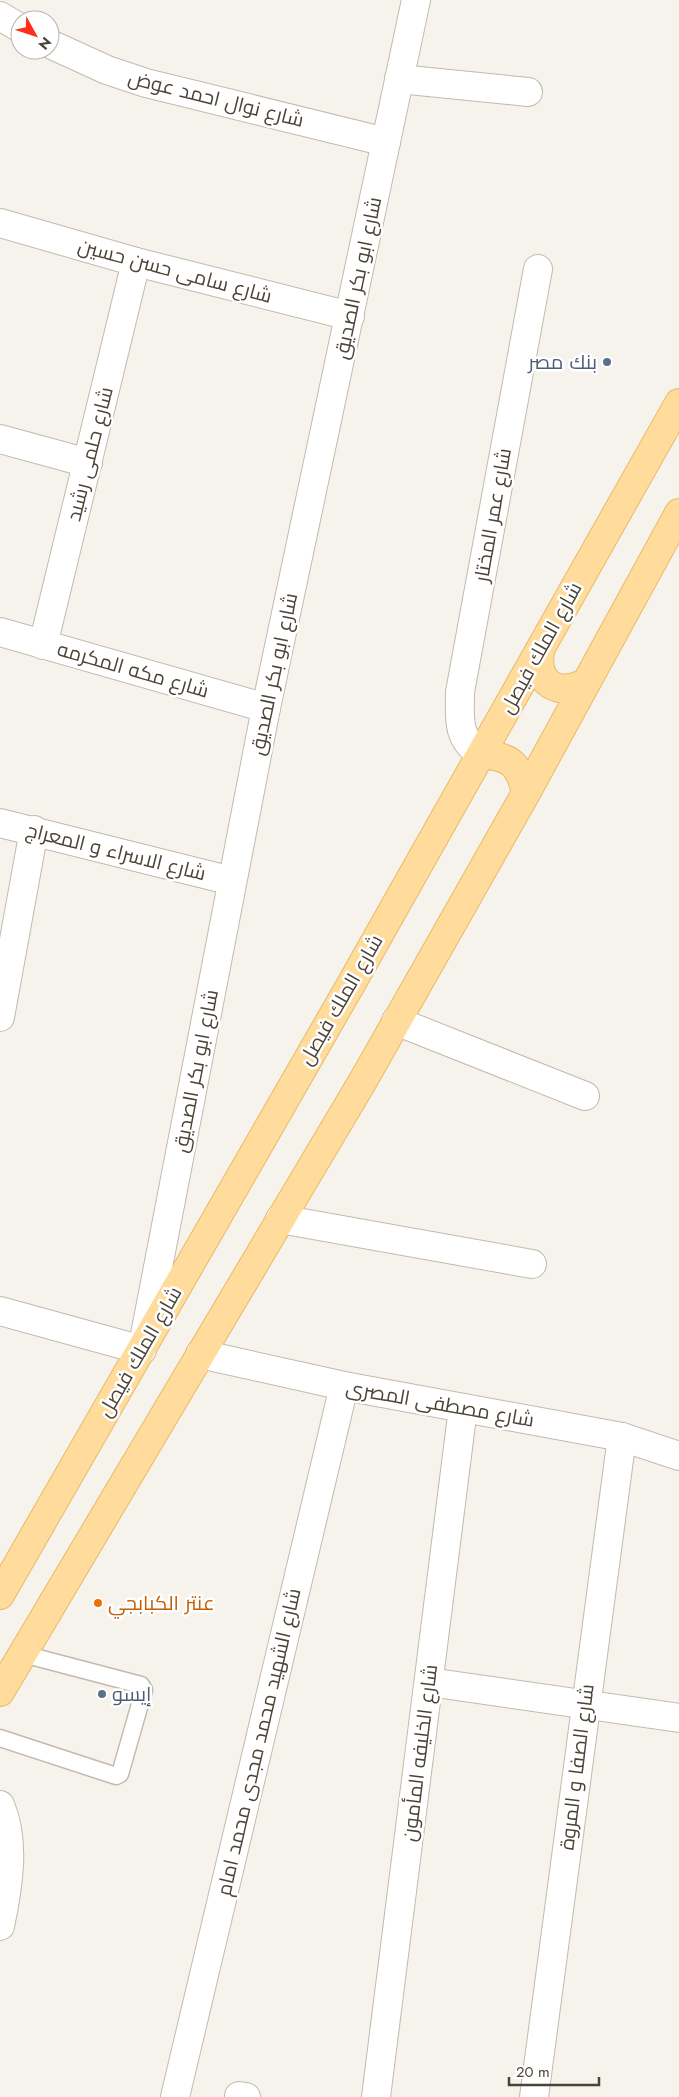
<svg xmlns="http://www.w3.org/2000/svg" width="679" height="2097" viewBox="0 0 679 2097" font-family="Jost,Cairo,sans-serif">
<rect width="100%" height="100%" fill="#f6f2ec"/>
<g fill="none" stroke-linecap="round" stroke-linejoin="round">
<g stroke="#c3baad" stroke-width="19">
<polyline id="service" points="0,1738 116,1776 120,1774 144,1690 141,1685 23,1654"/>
</g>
<g stroke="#c3baad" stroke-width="30">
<g id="minor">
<polyline points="0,16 20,28"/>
<polyline points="50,44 107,70 146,83 386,142"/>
<polyline points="399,79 528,92"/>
<polyline points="0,223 136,262 350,316"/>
<polyline points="0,439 88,463"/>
<polyline points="0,632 266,708"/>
<polyline points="43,645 136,262"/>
<path d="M481 755C456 737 460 719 460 692L538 269"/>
<polyline points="0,823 232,881"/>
<polyline points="0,1017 34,830"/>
<polyline points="396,1021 585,1096"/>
<polyline points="280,1219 532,1264"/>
<polyline points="0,1311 142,1350 266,708 416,0"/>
<polyline points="200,1354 344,1386 622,1437 679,1456"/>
<polyline points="429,1682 679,1718"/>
<path d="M0 1805C16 1841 8 1889 0 1926"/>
<polyline points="239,2096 246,2097"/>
<polyline points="175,2097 344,1386"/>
<polyline points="376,2097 463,1408"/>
<polyline points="534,2097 622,1437"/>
</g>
</g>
<g stroke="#eaba66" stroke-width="30">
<g id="primary">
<path d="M540 651C535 683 557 697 585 683"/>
<path d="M481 755C510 755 520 765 526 793"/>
<polyline points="0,1595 350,986 679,403"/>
<polyline points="0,1692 364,1079 526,793 679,513"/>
</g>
</g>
<use href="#service" stroke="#fff" stroke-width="16"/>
<use href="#minor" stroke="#fff" stroke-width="28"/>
<use href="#primary" stroke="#ffdc9c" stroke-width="28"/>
</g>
<g fill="#5c6f8a" stroke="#fff" stroke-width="2">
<circle cx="607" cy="362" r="5"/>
<circle cx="102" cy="1694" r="5"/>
</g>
<circle fill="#e8710a" stroke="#fff" stroke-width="2" cx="98" cy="1603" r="5"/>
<g text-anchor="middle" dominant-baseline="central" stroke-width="5" stroke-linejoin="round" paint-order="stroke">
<g font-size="20" fill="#4c4338" stroke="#fff">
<text transform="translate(216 99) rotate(14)">شارع نوال احمد عوض</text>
<text transform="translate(175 271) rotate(15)">شارع سامى حسن حسين</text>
<text transform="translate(358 278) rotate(-78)">شارع ابو بكر الصديق</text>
<text transform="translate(90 454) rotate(-76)">شارع حلمى رشيد</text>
<text transform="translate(493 515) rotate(-80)">شارع عمر المختار</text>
<text transform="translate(541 648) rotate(-61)">شارع الملك فيصل</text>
<text transform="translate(133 670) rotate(16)">شارع مكه المكرمه</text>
<text transform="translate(274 674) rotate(-78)">شارع ابو بكر الصديق</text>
<text transform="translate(116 852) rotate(14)">شارع الاسراء و المعراج</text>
<text transform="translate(341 1000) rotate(-60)">شارع الملك فيصل</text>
<text transform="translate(196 1071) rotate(-79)">شارع ابو بكر الصديق</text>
<text transform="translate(140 1352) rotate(-60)">شارع الملك فيصل</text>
<text transform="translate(440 1404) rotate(10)">شارع مصطفى المصرى</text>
<text transform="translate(259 1742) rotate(-77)">شارع الشهيد محمد مجدى محمد امام</text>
<text transform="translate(420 1753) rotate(-83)">شارع الخليفه المأمون</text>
<text transform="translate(577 1767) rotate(-83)">شارع الصفا و المروة</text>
</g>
<g font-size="20" fill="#4e5e75" stroke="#fff" text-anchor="end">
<text x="597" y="362">بنك مصر</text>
<text x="112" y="1694" text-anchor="start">إيسو</text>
</g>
<g font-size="20" fill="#c56008" stroke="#fff" text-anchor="start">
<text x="108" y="1603">عنتر الكبابجي</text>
</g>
</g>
<g transform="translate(35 35) rotate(130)"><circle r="24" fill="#ffffff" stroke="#b7b4af"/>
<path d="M0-4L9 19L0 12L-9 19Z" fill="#ff2d1a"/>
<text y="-8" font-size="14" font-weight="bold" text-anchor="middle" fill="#4c4338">N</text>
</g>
<path d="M509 2077v8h90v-8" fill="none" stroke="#4c4338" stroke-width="2.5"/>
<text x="516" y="2077" font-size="15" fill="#4c4338" stroke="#ffffff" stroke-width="4" paint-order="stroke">20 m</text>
</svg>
